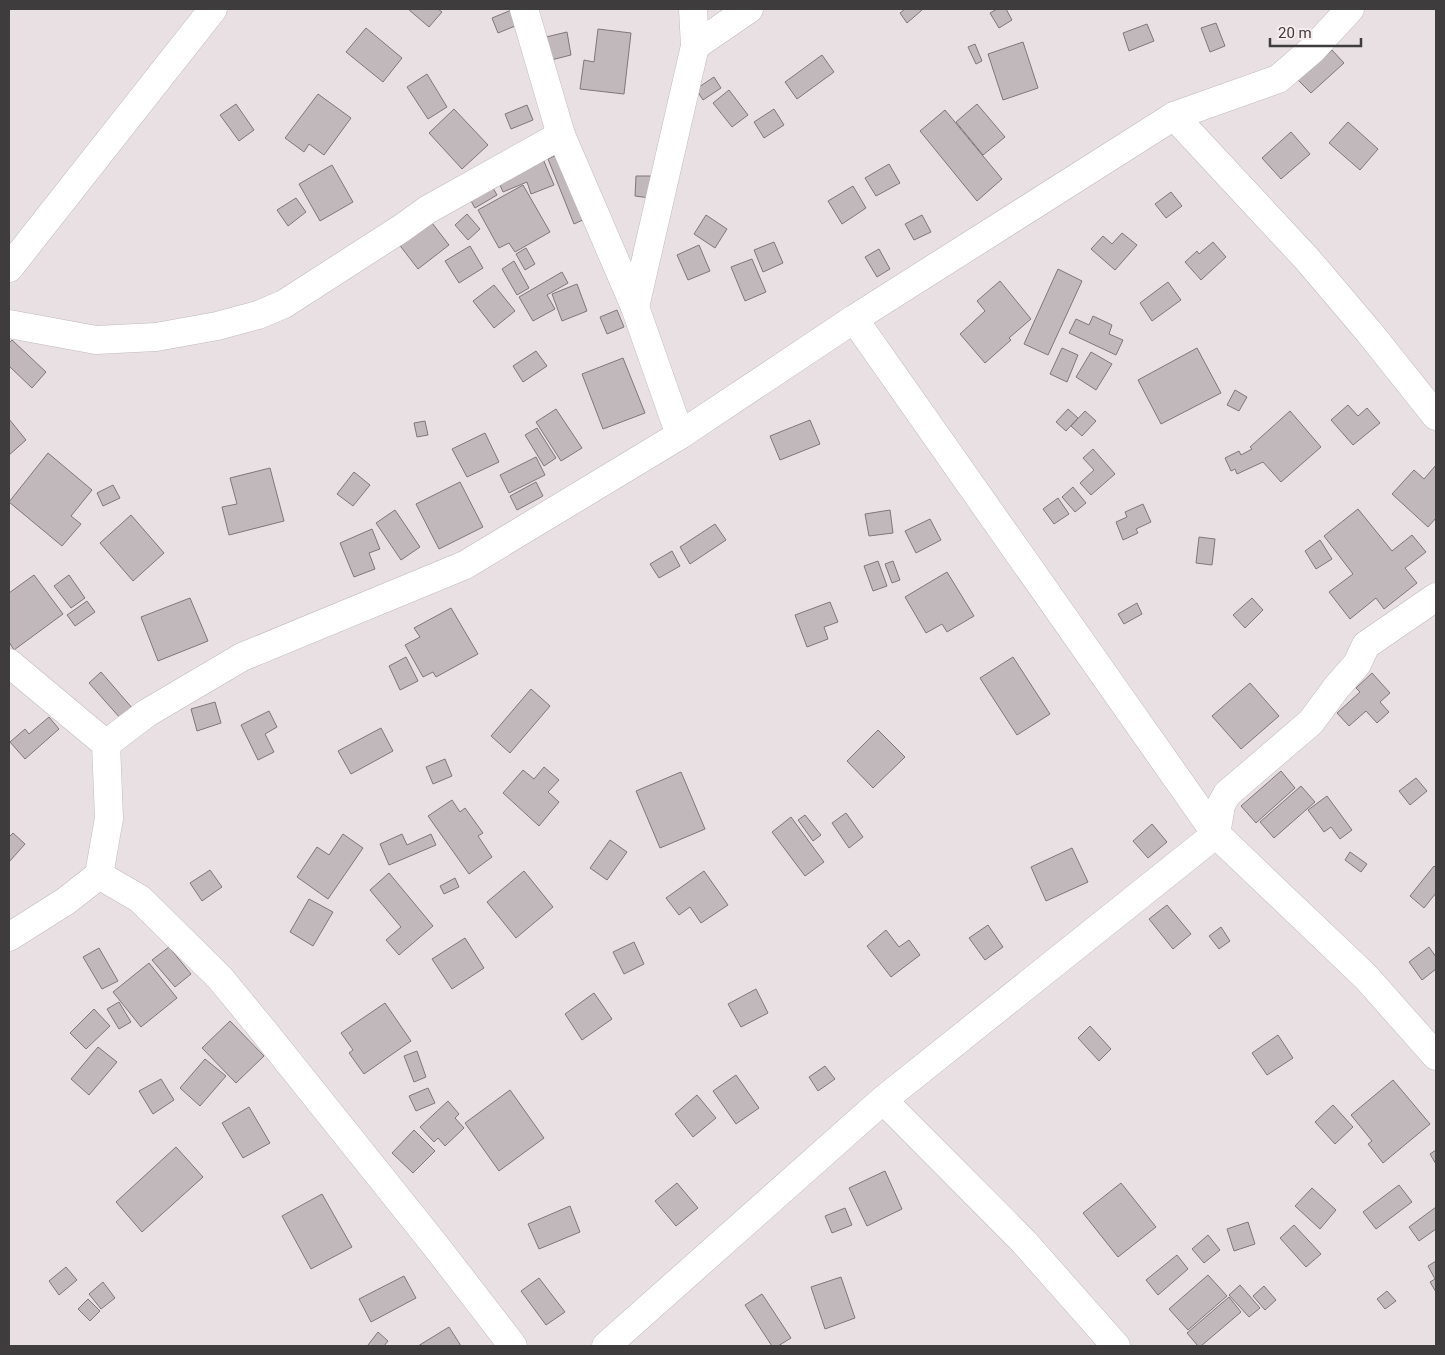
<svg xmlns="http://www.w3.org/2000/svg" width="1445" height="1355" viewBox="0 0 1445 1355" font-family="Roboto,sans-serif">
<rect width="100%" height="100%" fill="#e8e0e2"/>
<g fill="#c0b8ba" stroke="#7f7779">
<polygon points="408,9 438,9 442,12 429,27"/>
<polygon points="514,9 520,24 498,33 492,18"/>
<polygon points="905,9 921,9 922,10 907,23 900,13"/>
<polygon points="997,9 1006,9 1012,20 999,28 990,13"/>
<polygon points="1216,23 1225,46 1210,52 1201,28"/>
<polygon points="1147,24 1154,41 1129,51 1123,33"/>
<polygon points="366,28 402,58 383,82 346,52"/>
<polygon points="598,29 631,33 624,94 580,89 584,60 594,62"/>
<polygon points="567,32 571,55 551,60 546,37"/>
<polygon points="1023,42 1038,88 1003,100 988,54"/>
<polygon points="975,44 982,61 976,64 968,47"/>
<polygon points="1332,50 1344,63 1311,93 1298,80"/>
<polygon points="822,55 834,72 797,99 785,82"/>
<polygon points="427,74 447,107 428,119 407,87"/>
<polygon points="714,77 721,88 703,100 696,89"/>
<polygon points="729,90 748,115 732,127 713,103"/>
<polygon points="318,94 351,118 324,155 309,144 304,152 285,138"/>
<polygon points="236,104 254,130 239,141 220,115"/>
<polygon points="977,104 1005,137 983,155 956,122"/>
<polygon points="527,105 533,120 511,129 505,114"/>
<polygon points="454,109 488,145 462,169 429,133"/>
<polygon points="774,109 784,125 764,138 754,122"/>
<polygon points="945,110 1002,179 977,201 920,131"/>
<polygon points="1348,122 1378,149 1360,170 1329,143"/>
<polygon points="1291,132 1310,154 1281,179 1262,158"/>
<polygon points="559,154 585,219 574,224 548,159"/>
<polygon points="543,159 554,185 531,194 527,182 503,192 497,178"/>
<polygon points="889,164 900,183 876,196 865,178"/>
<polygon points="332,165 353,202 320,221 299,184"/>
<polygon points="636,176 651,176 650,198 635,196"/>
<polygon points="523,185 550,232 515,252 509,243 499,248 478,210"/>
<polygon points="853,186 866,208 842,224 828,201"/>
<polygon points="493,188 497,195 475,208 471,201"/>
<polygon points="1171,192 1182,206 1166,218 1155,204"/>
<polygon points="296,198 306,212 288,226 277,210"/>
<polygon points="467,214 480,229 468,240 455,225"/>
<polygon points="706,215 727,229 715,248 694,234"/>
<polygon points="922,215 931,232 914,240 905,224"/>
<polygon points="429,219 449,245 418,269 398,243"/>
<polygon points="1122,233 1137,245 1115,270 1091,249 1103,236 1112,244"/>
<polygon points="774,242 783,263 763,272 754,250"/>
<polygon points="1213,242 1226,257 1201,280 1185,262 1197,251 1199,254"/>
<polygon points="699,245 710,271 688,280 677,255"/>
<polygon points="470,246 483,268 459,283 445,261"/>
<polygon points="526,248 535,264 525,270 516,254"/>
<polygon points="879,249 890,269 877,277 865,257"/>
<polygon points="752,259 766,292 745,301 731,267"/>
<polygon points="514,261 529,288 517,295 502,269"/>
<polygon points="1058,269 1082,281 1048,355 1024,344"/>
<polygon points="562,272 568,283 547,295 555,309 533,321 519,297"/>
<polygon points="1000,281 1031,319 1009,338 1011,340 985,363 960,334 985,311 977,301"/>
<polygon points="1168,282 1181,300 1152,321 1140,303"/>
<polygon points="577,284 587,311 562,321 552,294"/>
<polygon points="494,285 515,311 494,328 473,301"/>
<polygon points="617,310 624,327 607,334 600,317"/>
<polygon points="1093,316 1112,325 1109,334 1123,340 1116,355 1069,333 1076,319 1089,325"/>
<polygon points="12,340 46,372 32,388 9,366 9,343"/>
<polygon points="1062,348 1078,355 1067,382 1050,374"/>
<polygon points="1197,348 1221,393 1161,424 1138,380"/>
<polygon points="536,351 547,366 523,382 513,366"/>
<polygon points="1091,352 1112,364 1096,390 1076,377"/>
<polygon points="623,358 645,413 603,429 582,374"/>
<polygon points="1235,390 1247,397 1239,411 1227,405"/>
<polygon points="1348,405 1358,416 1367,408 1380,423 1353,445 1331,420"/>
<polygon points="556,409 582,448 561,461 536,422"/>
<polygon points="1068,409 1078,418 1066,431 1056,422"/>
<polygon points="1085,411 1096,421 1082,436 1071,426"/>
<polygon points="1290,411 1321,447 1281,482 1263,462 1237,474 1235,469 1231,471 1225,458 1239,451 1241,455 1252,449 1250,447"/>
<polygon points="9,419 26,440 9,455"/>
<polygon points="810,420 820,444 780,460 770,436"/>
<polygon points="425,421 428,435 417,437 414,423"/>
<polygon points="537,428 556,458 544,466 525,435"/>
<polygon points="485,433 499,462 467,477 452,449"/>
<polygon points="1093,449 1115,474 1091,495 1080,483 1094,470 1083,458"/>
<polygon points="48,453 92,490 71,516 81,524 62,546 9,502"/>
<polygon points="536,457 545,475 509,493 500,475"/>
<polygon points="1436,465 1436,518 1428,527 1392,494 1414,470 1424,479"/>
<polygon points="270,468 284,521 229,535 222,507 237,504 230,478"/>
<polygon points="354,472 370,485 353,506 337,494"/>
<polygon points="460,482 483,527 439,549 416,504"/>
<polygon points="536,482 543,496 517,510 510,496"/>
<polygon points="113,485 120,498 103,506 97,493"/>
<polygon points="1073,487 1086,503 1075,512 1062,497"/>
<polygon points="1058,498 1069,514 1054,524 1043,509"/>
<polygon points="1143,504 1151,522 1136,529 1138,533 1123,540 1116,522 1127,517 1125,512"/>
<polygon points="1358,509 1392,551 1412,535 1426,552 1405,568 1417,583 1384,609 1376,598 1350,619 1329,592 1353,574 1324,536"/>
<polygon points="395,510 420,547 401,560 376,523"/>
<polygon points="890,510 893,533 869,536 865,514"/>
<polygon points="131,515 164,553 133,581 100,543"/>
<polygon points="930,519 941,540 916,553 905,531"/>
<polygon points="715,524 726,540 690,564 680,547"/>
<polygon points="372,529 380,549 369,553 375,569 354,577 340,543"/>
<polygon points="1199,537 1215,539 1212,565 1196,563"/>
<polygon points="1320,540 1332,559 1316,569 1305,551"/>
<polygon points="672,551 680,566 659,578 650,564"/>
<polygon points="878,561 887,586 873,591 864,566"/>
<polygon points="893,561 900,580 892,583 885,564"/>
<polygon points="947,572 974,616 947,632 942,624 926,633 905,597"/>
<polygon points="34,575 63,614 14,650 9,642 9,593"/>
<polygon points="69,575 85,598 71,608 54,586"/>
<polygon points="190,598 208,641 158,661 141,617"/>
<polygon points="1252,598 1263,610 1245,628 1233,615"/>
<polygon points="87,601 95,612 75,626 67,615"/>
<polygon points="830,602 838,622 824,627 828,639 807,647 795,615"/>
<polygon points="1137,603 1142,614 1124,624 1118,614"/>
<polygon points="451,608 478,654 436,677 433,672 423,677 405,645 420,637 414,628"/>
<polygon points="406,657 418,681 400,690 389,666"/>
<polygon points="1013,657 1050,714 1017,735 980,678"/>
<polygon points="101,672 133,709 121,719 89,683"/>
<polygon points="1372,673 1390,693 1380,702 1389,712 1377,723 1366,711 1349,726 1337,713 1360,692 1356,688"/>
<polygon points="1250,683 1279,716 1241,749 1212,716"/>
<polygon points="531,689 550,706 510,753 491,736"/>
<polygon points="215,702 221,723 197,731 191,709"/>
<polygon points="269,711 277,727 265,734 274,752 258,760 241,725"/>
<polygon points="49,717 59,729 25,759 10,742 25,729 29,734"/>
<polygon points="381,728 393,751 351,774 338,751"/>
<polygon points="878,730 905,757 873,788 847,761"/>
<polygon points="445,759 452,776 433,784 426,767"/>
<polygon points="544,767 559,780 548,792 559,802 539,826 503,793 523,770 534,779"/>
<polygon points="1281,771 1295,788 1256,823 1241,806"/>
<polygon points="681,772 705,829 660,848 636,791"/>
<polygon points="1416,778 1427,791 1410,805 1399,791"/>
<polygon points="1301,786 1315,802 1274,838 1260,822"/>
<polygon points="1327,796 1352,830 1340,839 1331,827 1324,832 1308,810"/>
<polygon points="452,800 460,812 465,808 483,833 478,836 492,857 469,874 428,816"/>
<polygon points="846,813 863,837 849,848 832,823"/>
<polygon points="805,815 821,835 813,841 798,820"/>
<polygon points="791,817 824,862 805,876 772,832"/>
<polygon points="1152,824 1167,842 1148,858 1133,841"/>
<polygon points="13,833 25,844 9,862 9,837"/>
<polygon points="343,834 363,848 328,899 297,877 317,847 329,855"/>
<polygon points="402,834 407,845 431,834 436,845 389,865 380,844"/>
<polygon points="610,840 627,852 607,880 590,868"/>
<polygon points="1072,848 1088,882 1046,901 1031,867"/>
<polygon points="1350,852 1367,864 1361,872 1345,860"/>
<polygon points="1434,866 1436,868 1436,893 1424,908 1410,896"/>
<polygon points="210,870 222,887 202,901 190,883"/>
<polygon points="524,871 553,907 516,938 487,902"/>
<polygon points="704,871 728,905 701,923 690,907 679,915 666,898"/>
<polygon points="389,873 433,926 399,955 386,940 401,927 370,890"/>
<polygon points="455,878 459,887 444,894 440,886"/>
<polygon points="309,899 333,912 313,946 290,932"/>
<polygon points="1167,905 1191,934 1173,949 1149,919"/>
<polygon points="988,925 1003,947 985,960 969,938"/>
<polygon points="1221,927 1230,941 1219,949 1209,936"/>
<polygon points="886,930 899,947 909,940 920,955 891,977 867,946"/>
<polygon points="465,938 484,968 452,989 432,959"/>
<polygon points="634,942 644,964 624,974 613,952"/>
<polygon points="169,947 191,974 175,987 152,960"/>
<polygon points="1429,947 1436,957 1436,969 1422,980 1409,962"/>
<polygon points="99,948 118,981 102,989 83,957"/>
<polygon points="149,963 177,998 141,1027 113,992"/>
<polygon points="756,989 768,1013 741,1027 728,1004"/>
<polygon points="594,993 612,1019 582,1040 565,1014"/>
<polygon points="119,1002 131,1022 119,1029 107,1009"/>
<polygon points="385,1003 411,1041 364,1074 349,1053 353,1050 341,1033"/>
<polygon points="94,1009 110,1026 86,1049 70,1033"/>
<polygon points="230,1021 264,1056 236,1083 202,1048"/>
<polygon points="1090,1026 1111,1049 1099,1061 1078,1038"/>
<polygon points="1278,1035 1293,1058 1267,1075 1252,1053"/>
<polygon points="98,1047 117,1062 89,1095 71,1079"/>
<polygon points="417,1051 426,1077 414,1082 404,1056"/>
<polygon points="205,1059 226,1076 200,1106 180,1088"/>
<polygon points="825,1066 835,1079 818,1091 809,1077"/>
<polygon points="736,1075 759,1108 736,1124 713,1091"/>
<polygon points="161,1079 174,1100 153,1114 139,1091"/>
<polygon points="1393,1080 1430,1124 1383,1163 1368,1144 1372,1141 1351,1115"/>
<polygon points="428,1088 435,1103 416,1111 409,1096"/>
<polygon points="510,1090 544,1138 499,1171 465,1123"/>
<polygon points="697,1095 716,1118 693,1137 675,1114"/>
<polygon points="448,1101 459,1114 455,1118 464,1128 445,1146 438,1138 434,1142 420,1127"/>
<polygon points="1333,1105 1353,1127 1335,1144 1315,1122"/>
<polygon points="249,1107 270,1143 243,1158 222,1123"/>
<polygon points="414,1130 435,1151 413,1173 392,1153"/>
<polygon points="176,1147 203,1177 142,1232 116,1202"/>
<polygon points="1436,1150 1436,1164 1430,1154"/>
<polygon points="885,1171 902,1209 867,1226 849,1188"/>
<polygon points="677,1183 698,1208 676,1226 655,1201"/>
<polygon points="1121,1183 1156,1227 1118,1257 1083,1213"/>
<polygon points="1399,1185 1412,1202 1376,1229 1363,1212"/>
<polygon points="1312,1188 1336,1210 1320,1229 1295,1206"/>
<polygon points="322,1194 352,1247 311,1269 282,1216"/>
<polygon points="570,1206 580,1232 539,1249 528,1224"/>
<polygon points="1436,1207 1436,1229 1419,1241 1409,1227"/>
<polygon points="845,1208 852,1225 832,1233 825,1216"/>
<polygon points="1248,1222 1255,1244 1234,1251 1227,1229"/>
<polygon points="1294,1225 1321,1254 1306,1267 1280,1238"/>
<polygon points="1208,1235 1220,1250 1204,1263 1192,1249"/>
<polygon points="1177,1255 1188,1269 1158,1295 1146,1280"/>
<polygon points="1436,1261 1436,1292 1430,1282 1435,1279 1428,1266"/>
<polygon points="66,1267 77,1280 59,1295 49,1281"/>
<polygon points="1208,1275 1227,1296 1188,1330 1169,1309"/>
<polygon points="404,1276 416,1298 371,1322 359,1299"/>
<polygon points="841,1277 855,1318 825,1329 811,1287"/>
<polygon points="539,1278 565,1312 546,1325 521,1291"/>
<polygon points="103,1282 115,1298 101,1309 89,1294"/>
<polygon points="1240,1285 1260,1308 1249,1317 1229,1295"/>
<polygon points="1264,1286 1276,1300 1265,1310 1253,1296"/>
<polygon points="1387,1291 1396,1301 1385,1309 1377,1299"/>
<polygon points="762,1294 791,1338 778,1346 772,1346 745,1305"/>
<polygon points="1229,1297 1241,1312 1201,1346 1198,1346 1187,1333"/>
<polygon points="88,1299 100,1311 90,1321 78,1309"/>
<polygon points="449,1327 461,1346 418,1346"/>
<polygon points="378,1332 388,1341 384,1346 369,1346 368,1345"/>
</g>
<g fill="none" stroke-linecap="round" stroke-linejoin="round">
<g stroke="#c1b9bb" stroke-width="29">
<g id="minor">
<polyline points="524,9 561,135 635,307 680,435"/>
<polyline points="695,46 749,9"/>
<polyline points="1174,116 1307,259 1369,332 1436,416"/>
<polyline points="635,307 695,46 693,9"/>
<polyline points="854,319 1216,834 1366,977 1436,1056"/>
<polyline points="9,324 96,340 156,337 217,326 258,315 284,304 402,228 427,210 561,135"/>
<polyline points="9,663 106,744 109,818 99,875 140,899 220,978 262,1029 435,1245 513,1346"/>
<polyline points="106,744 147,713 242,657 465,565 680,435 854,319 1174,116 1278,79 1313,49 1350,9"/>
<polyline points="9,937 66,901 99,875"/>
<polyline points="883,1100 1024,1242 1116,1346"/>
<polyline points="606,1346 883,1100 1216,834 1221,805 1227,794 1311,722 1336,688 1357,664 1366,645 1436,597"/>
</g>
</g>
<g stroke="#c1b9bb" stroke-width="29">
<polyline id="tertiary" points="9,268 213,9"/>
</g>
<use href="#minor" stroke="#fff" stroke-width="28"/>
<use href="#tertiary" stroke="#fff" stroke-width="28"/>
</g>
<rect width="1445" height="1355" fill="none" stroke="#3f3c3d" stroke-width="20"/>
<path d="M1270 38v8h91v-8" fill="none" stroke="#3f3c3d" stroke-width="2.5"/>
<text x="1278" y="38" font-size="15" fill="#3f3c3d" stroke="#f6edef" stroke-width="4" paint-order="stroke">20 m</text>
</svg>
